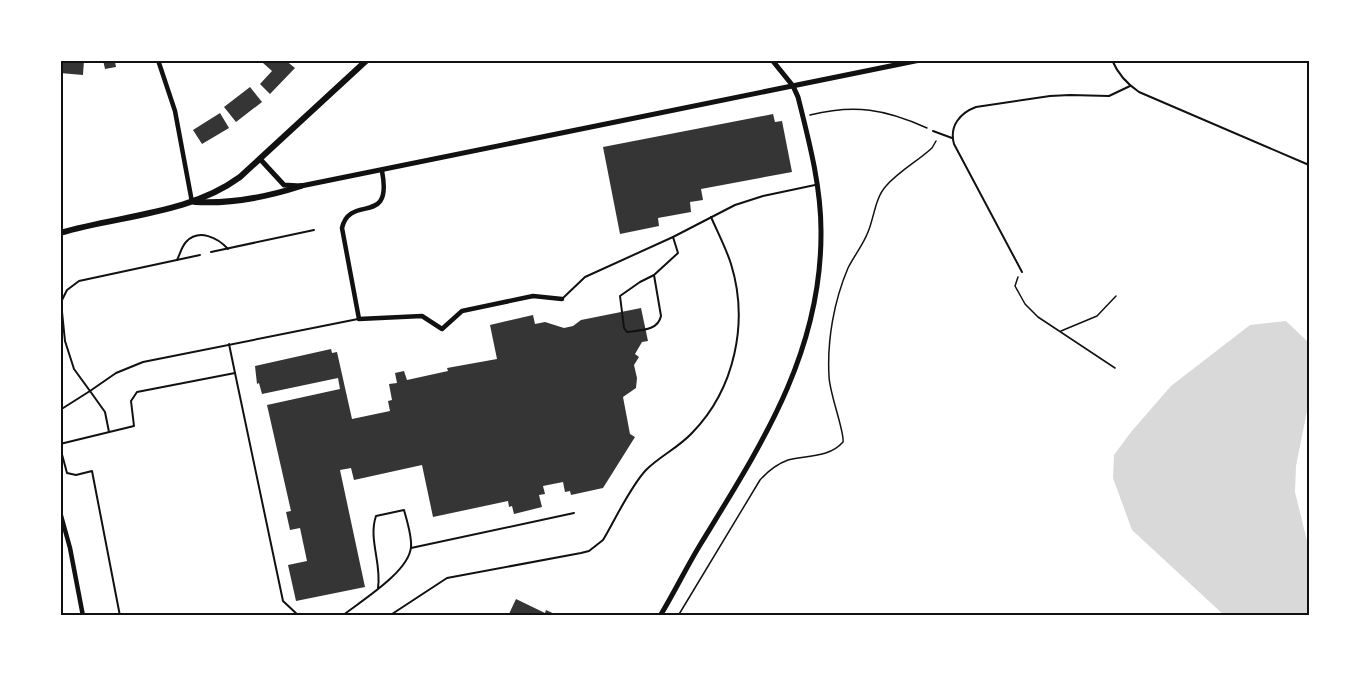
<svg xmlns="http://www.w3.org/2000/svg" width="1369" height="676" viewBox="0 0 1369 676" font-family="Poppins,sans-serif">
<rect width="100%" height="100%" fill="#fff"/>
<polygon fill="#d9d9d9" points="1286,321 1309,343 1309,401 1296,466 1295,492 1309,549 1309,616 1225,616 1132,530 1113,478 1114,455 1131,432 1171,386 1250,325"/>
<g fill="#353535">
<polygon points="60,60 84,60 83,75 60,73"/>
<polygon points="103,60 122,60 122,61 115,62 116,67 105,69"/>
<polygon points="265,60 285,60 295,68 270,94 260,84 272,71 263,63"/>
<polygon points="250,87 262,102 236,122 224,107"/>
<polygon points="220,113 229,128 202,144 193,130"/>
<polygon points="773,114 775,122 782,121 792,172 701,189 703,200 690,202 691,212 658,218 659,226 620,234 603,147"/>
<polygon points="641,308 648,341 642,342 635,354 639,357 634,365 637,378 636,388 623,397 630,434 635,437 603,488 571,495 570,491 565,492 563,482 543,486 545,494 539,495 542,507 514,514 512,506 509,507 508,501 433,517 422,465 354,480 351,468 340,470 365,587 296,601 288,565 307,561 300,528 290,530 286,512 291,511 267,405 340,389 338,378 262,394 259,383 257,384 255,366 331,349 332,353 337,352 352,419 390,411 388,401 392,400 389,384 397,383 395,373 404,371 407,380 448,371 447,368 497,359 490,325 533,315 535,324 545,322 564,328 573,326 581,320"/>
<polygon points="516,599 545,613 546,610 559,616 508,616"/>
</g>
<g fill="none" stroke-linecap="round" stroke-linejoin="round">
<g stroke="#111" stroke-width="1.5">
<path d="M810 115C855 104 885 109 927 128"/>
<polyline points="1018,277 1015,286 1025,304 1038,317 1115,368"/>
<polyline points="1061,331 1097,316 1116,296"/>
<path d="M678 616 760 480C768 471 777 464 788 460 807 455 829 458 843 442 845 433 829 392 829 376 827 340 834 301 848 268 854 256 863 245 868 232 874 218 875 198 886 186 899 171 918 161 932 148L936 141"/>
</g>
<g stroke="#111" stroke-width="2">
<path d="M1112 60C1118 74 1127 84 1139 92L1309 165"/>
<polyline points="933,131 952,138"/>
<polyline points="211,252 314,230"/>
<polyline points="200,255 79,281 67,290 61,302 65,341 74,369 90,391 116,373 143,362 358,319"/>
<path d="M177 260C180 254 182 246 186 242 199 228 218 238 228 249"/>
<path d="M1022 272 954 144C949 126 960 113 976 107L1050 96 1070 95 1109 96 1130 86"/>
<path d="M654 275 661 316C658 331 640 330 627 332L624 328 620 296 640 282 654 275 678 253 673 237"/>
<polyline points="563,298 585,277 673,237 735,205 763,196 815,185"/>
<polyline points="229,344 235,373"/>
<polyline points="60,410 90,391 105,412 109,432"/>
<polyline points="60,444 134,426 131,401 137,392 235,373 283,601 299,616"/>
<polyline points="60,447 67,473 76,475 92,471 120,616"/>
<polyline points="411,548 574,513"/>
<path d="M342 616C361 601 409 572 411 547 412 536 407 521 404 510L376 516C368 539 382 564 378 588"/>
<path d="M389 616 447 578 581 553 589 551 603 540C615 520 630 487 646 470 660 456 678 448 692 433 735 389 749 322 731 264 726 248 718 233 711 217"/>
<polyline points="587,616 591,614 611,616"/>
</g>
<g stroke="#111" stroke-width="4.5">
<polyline points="158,60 175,111 192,202"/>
<path d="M382 171C393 228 350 193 342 228L359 319 422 316 442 329 462 311 533 296 562 299"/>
<polyline points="60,512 70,548 83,616"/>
</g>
<g stroke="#111" stroke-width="5">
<polyline points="260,159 284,185 301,186 920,60"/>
<path d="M660 616C674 593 686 568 700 545 761 445 822 353 821 231 821 186 809 141 798 97L793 86 772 60"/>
</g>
<g stroke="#111" stroke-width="6">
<path d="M195 202C231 204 267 197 301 186"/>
<path d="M60 233C120 215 188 215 240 177L367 60"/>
</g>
</g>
<rect width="1369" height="676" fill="none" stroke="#ffffff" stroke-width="123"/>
<rect x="62" y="62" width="1246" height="552" fill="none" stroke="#111" stroke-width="2"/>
</svg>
